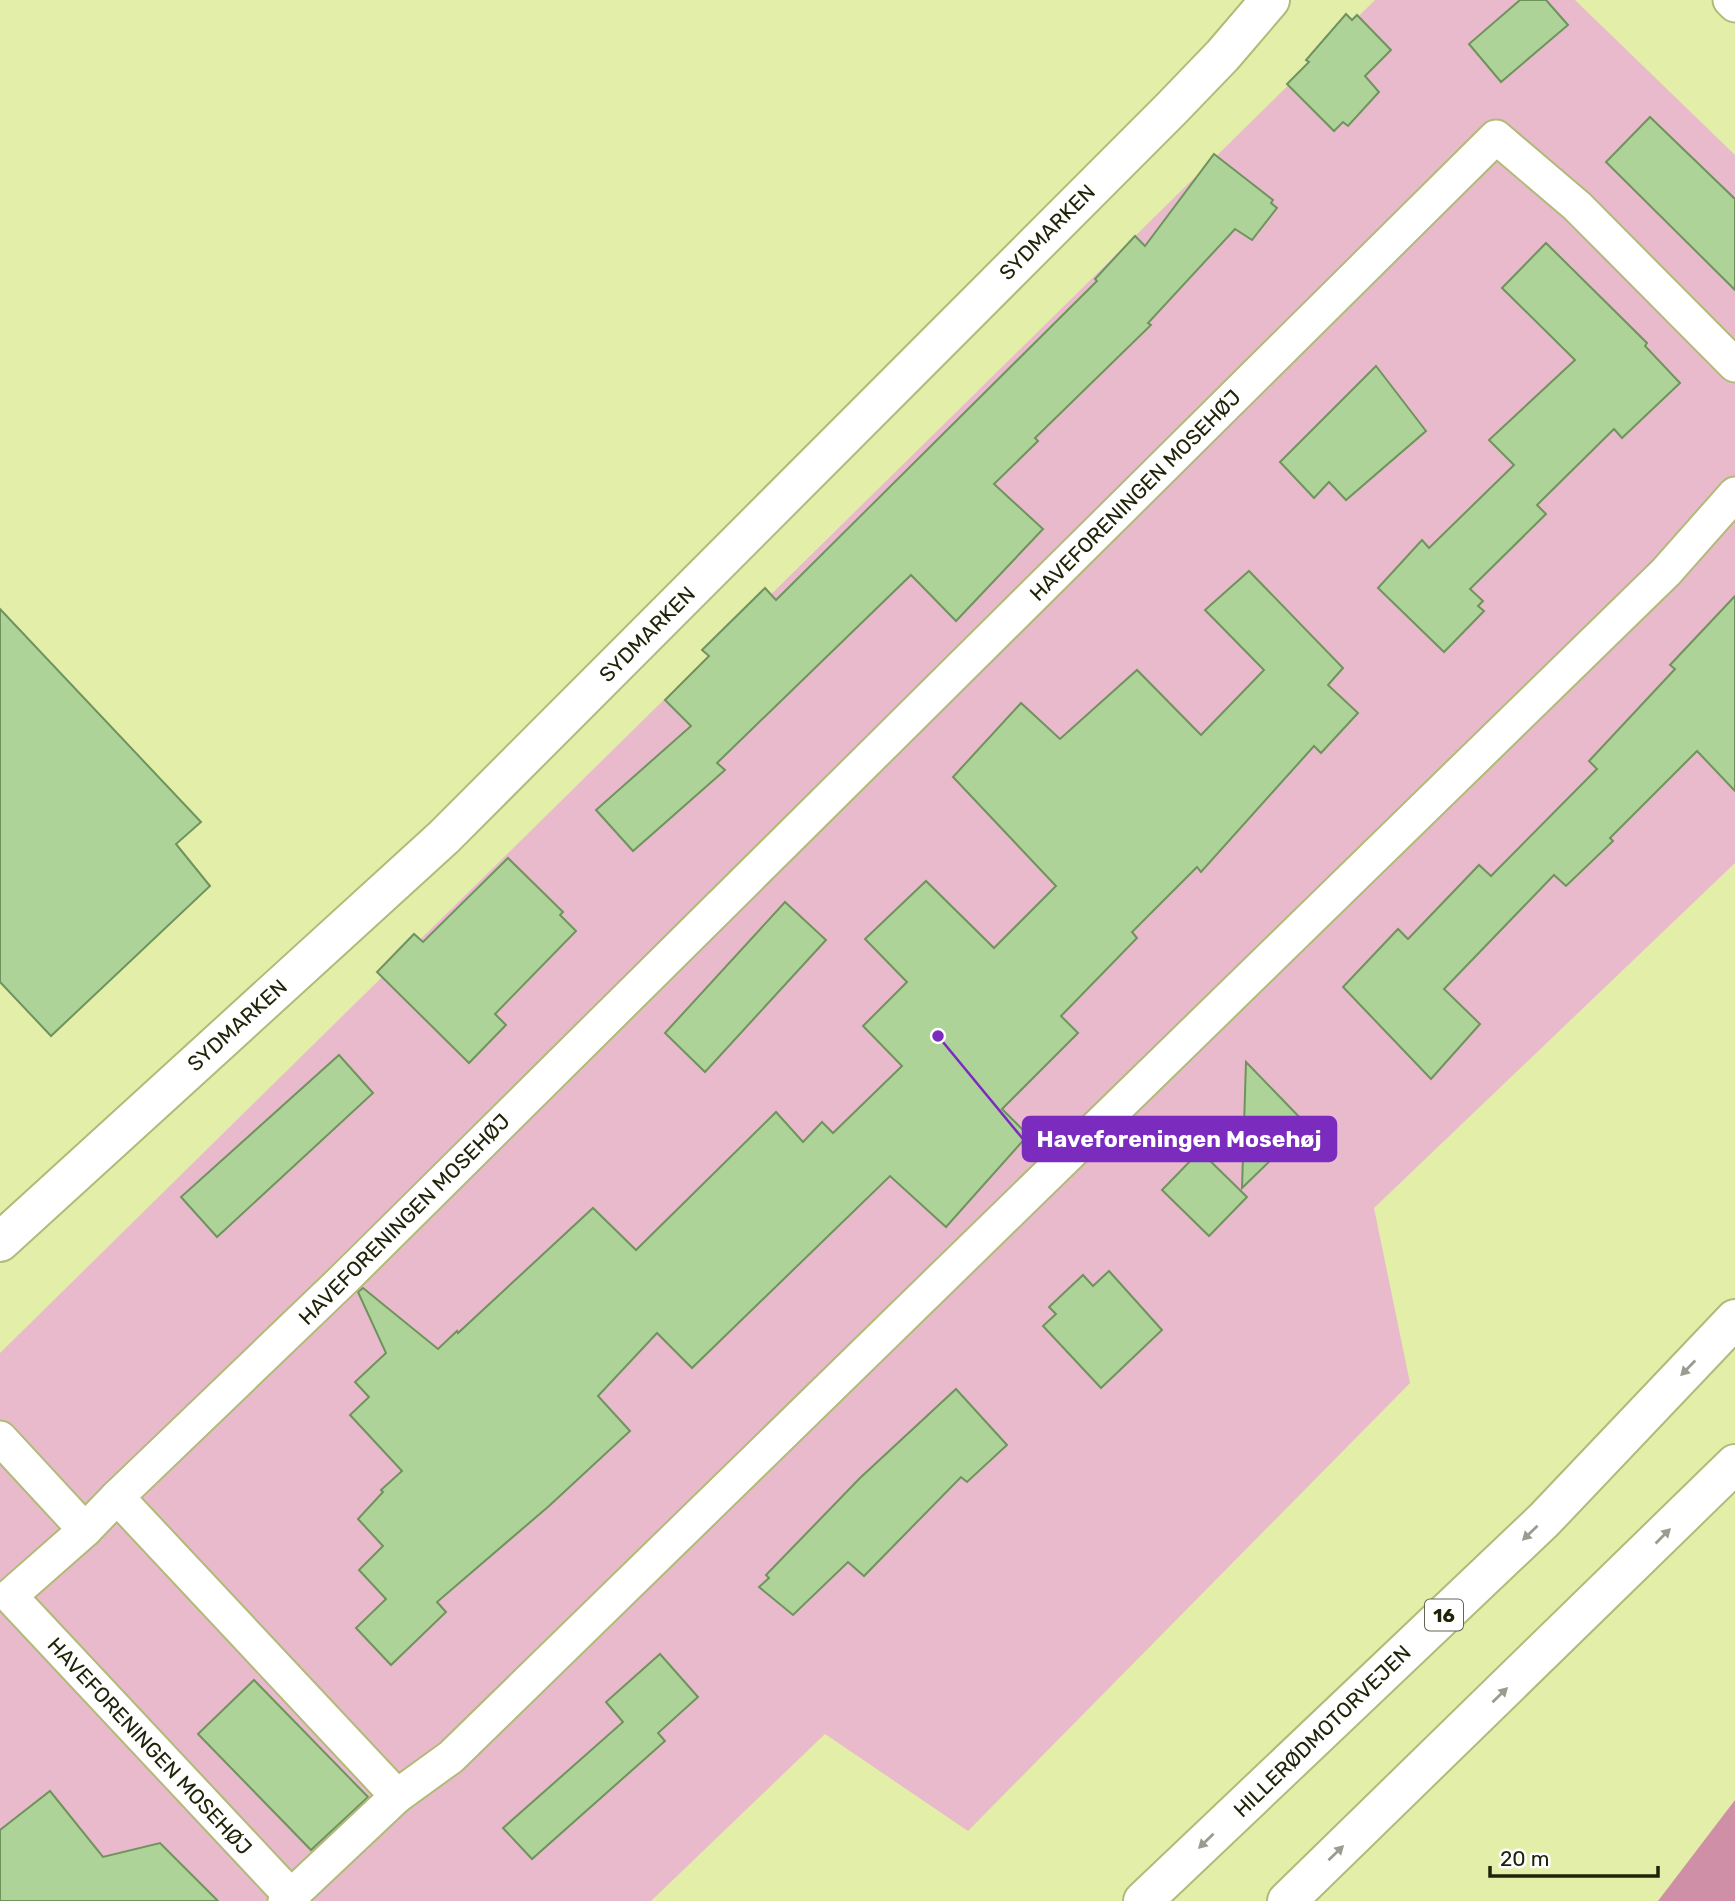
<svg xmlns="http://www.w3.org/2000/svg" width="1735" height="1901" viewBox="0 0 1735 1901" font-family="Rubik,sans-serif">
<rect width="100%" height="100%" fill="#e3eea9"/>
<polygon fill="#e9bacb" points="1375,0 1575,0 1735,155 1735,863 1374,1208 1410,1383 968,1831 825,1734 651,1901 0,1901 0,1353"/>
<polygon fill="#ce8fa7" points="1735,1800 1735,1901 1658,1901"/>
<g fill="#add399" stroke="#6f935c" stroke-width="2">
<polygon points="1520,0 1546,0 1568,25 1501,82 1469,44"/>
<polygon points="1346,14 1352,20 1357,15 1391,50 1365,76 1379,92 1348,126 1343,122 1334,131 1287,84 1309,62 1306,60"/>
<polygon points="1650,117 1735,199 1735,290 1606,162"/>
<polygon points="1214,154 1273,200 1271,203 1277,208 1252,240 1235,229 1148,323 1151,325 1035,438 1038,441 994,484 1043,529 956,621 911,575 717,763 725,770 633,851 596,810 691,726 665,700 709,656 702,650 765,588 776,600 1097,281 1095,279 1135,236 1145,246"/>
<polygon points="1546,243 1647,343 1645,346 1680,383 1622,438 1614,429 1537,505 1546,514 1470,589 1483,601 1478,606 1484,611 1444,652 1378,588 1422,540 1429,548 1514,465 1489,440 1575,360 1502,288"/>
<polygon points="1376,366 1426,431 1346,500 1329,482 1314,498 1280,462"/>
<polygon points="1249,571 1343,668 1328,685 1358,713 1321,753 1314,746 1201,872 1197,867 1132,932 1137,938 1061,1016 1078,1033 1002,1109 1028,1135 946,1227 890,1176 692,1368 657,1333 598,1396 630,1431 549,1506 437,1602 446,1612 391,1665 356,1628 386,1599 359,1570 383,1546 358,1519 383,1492 381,1490 402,1471 350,1415 369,1397 355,1382 386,1353 358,1292 363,1288 438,1349 457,1331 458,1333 593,1208 636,1250 776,1112 803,1142 822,1122 833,1133 902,1066 863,1026 907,982 865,939 926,881 994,948 1056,886 953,777 1021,703 1060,739 1137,670 1201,735 1264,670 1205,610"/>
<polygon points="1735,596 1735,791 1697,751 1610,838 1613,841 1566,886 1554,875 1444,989 1480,1024 1431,1079 1343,987 1398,929 1408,939 1479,865 1491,876 1597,769 1589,761 1675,669 1670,665"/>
<polygon points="0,609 201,822 176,844 210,886 51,1036 0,982"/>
<polygon points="508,858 563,912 560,915 576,931 495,1014 506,1025 469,1063 377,972 414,934 423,942"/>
<polygon points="785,902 826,940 705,1072 665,1033"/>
<polygon points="339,1055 373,1093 217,1237 181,1197"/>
<polygon points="1246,1062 1307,1125 1242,1188"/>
<polygon points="1200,1151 1247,1197 1209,1236 1162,1190"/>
<polygon points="1109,1271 1162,1330 1101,1388 1043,1326 1056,1314 1049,1307 1083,1275 1093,1286"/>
<polygon points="956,1389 1007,1445 967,1482 961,1477 864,1576 848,1562 793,1615 759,1587 769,1578 766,1575 860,1478"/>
<polygon points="660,1654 698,1697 658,1733 665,1741 532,1859 503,1828 623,1722 606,1702"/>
<polygon points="254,1680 368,1797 311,1850 198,1734"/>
<polygon points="50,1791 103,1857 160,1843 218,1901 0,1901 0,1830"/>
</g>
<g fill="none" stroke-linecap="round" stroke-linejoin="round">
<g stroke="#b1ba78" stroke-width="37">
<g id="lane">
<polyline points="1730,0 1735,5"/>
<polyline points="0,1438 85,1530"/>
<polyline points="117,1497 343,1280 1496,137 1577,206 1735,365"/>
<polyline points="397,1796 451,1757 1666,572 1735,494"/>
<polyline points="285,1901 291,1896 397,1796 117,1497 85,1530 10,1596 291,1896"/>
</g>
</g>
<g stroke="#b1ba78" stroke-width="42">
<polyline id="street" points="0,1242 444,837 1172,108 1223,55 1270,0"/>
</g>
<g stroke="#b1ba78" stroke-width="42">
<g id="highway">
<polyline points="1143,1901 1544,1520 1735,1319"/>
<polyline points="1287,1901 1735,1464"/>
</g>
</g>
<use href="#lane" stroke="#fff" stroke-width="33"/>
<use href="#street" stroke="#fff" stroke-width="38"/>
<use href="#highway" stroke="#fff" stroke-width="38"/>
</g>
<defs><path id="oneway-solid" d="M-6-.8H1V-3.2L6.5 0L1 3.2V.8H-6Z" transform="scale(1.75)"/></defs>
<g fill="#9b9c90">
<use href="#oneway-solid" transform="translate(1688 1368) rotate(134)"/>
<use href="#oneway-solid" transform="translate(1530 1533) rotate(136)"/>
<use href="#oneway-solid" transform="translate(1663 1536) rotate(-45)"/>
<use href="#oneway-solid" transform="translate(1500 1695) rotate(-44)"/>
<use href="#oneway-solid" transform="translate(1206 1841) rotate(136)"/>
<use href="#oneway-solid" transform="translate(1336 1853) rotate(-44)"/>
</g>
<g text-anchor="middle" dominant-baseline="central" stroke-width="7" stroke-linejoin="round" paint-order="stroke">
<rect fill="#fff" stroke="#636552" stroke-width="2" x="1425" y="1599.5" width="38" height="31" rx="5"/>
<g font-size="19" font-weight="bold" fill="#202308">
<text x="1444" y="1615">16</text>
</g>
<g font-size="21" fill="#202308" stroke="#fff">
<text transform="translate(1047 232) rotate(-45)">SYDMARKEN</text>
<text transform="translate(1135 495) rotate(-45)">HAVEFORENINGEN MOSEHØJ</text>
<text transform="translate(647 634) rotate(-45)">SYDMARKEN</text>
<text transform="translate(237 1025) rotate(-42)">SYDMARKEN</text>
<text transform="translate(404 1219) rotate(-45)">HAVEFORENINGEN MOSEHØJ</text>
<text transform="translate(1322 1731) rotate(-44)">HILLERØDMOTORVEJEN</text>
<text transform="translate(150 1746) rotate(47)">HAVEFORENINGEN MOSEHØJ</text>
</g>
</g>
<path fill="none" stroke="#7b2cbf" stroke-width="2.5" d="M938 1036L1023 1139"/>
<circle fill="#7b2cbf" stroke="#fff" stroke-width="2.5" cx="938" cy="1036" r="7"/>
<rect fill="#7b2cbf" stroke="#7b2cbf" stroke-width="2.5" x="1023" y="1117" width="313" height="44" rx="7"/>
<g font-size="23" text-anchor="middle" font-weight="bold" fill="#fff">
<text x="1179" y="1147">Haveforeningen Mosehøj</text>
</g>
<path d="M1490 1866v10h168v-10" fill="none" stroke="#202308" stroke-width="3.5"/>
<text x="1500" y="1866" font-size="21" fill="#202308" stroke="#ffffff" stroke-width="5" paint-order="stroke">20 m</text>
</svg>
